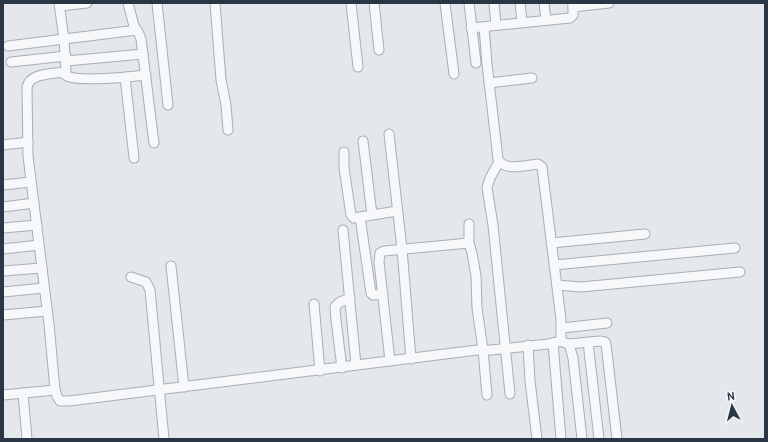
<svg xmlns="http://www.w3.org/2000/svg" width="768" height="442" viewBox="0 0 768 442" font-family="Cabin,sans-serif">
<rect width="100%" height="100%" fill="#e4e7ec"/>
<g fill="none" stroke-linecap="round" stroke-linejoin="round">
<g stroke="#a8aeb7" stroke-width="11">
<g id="minor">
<path d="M59 3 64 39 66 70 63 72C52 74 30 73 27 87L28 156 49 324 55 390 57 396 60 401H69L477 350H491L548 344 562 341"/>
<polyline points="128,3 134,26 139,34 141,39 154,143"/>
<polyline points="157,3 168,105"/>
<polyline points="215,3 221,80 226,105 228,130"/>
<polyline points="351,3 358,67"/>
<polyline points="374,3 379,50"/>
<polyline points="445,3 454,74"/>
<polyline points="469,3 476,63"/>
<polyline points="494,3 496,25"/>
<polyline points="520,3 522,22"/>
<polyline points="544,3 546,20"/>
<polyline points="60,6 87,3"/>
<polyline points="573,7 609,3"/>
<path d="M484 27 487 64 498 159C504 172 527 165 538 164L542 167 561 319V339L563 342 569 344 600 341 605 342 606 344 617 439"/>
<polyline points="471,28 570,18 573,15 573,3"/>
<polyline points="8,46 137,30"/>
<polyline points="66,61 143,54"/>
<polyline points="11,62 66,56"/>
<path d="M63 72C64 74 65 75 67 76 79 82 130 77 146 75"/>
<polyline points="125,77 134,158"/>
<polyline points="489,83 532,78"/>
<polyline points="389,134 402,249 411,359"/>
<polyline points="363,141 372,215"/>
<polyline points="3,145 28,142"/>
<polyline points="344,152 344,168 351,215 354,218 397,211"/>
<polyline points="499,162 490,178 487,188 493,225 510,394"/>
<polyline points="3,185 31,182"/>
<polyline points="3,207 34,203"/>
<polyline points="360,217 371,293 373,295 383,294"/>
<polyline points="469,224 469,243 472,253 476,276 477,308 483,350 487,395"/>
<polyline points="3,228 37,225"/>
<polyline points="343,230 356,365"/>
<polyline points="551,243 645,234"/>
<polyline points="3,249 39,245"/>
<polyline points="554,265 735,248"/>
<polyline points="171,266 184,387"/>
<polyline points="3,271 42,268"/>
<polyline points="131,277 146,282 150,290 164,439"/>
<polyline points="557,285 581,287 740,272"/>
<polyline points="3,292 44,288"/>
<polyline points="314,304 320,371"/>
<polyline points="3,315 47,311"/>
<polyline points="562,328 607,323"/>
<polyline points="588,342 599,439"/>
<polyline points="553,343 561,439"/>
<polyline points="569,344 573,358 582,439"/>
<polyline points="528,345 530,381 537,439"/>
<polyline points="390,361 379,262 380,253 384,251 469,243"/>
<polyline points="342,368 336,320 335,307 340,302 350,298"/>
<polyline points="23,393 27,439"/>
<polyline points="3,395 55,390"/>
</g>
</g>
<use href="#minor" stroke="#f7f8fa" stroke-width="9"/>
</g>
<rect width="768" height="442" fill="none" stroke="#2a3546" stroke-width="8"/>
<g transform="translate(732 406) rotate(353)" stroke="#f4f6f9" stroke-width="3" paint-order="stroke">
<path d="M0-3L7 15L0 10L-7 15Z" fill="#2a3546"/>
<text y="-6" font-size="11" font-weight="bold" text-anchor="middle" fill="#2a3546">N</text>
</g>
</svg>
